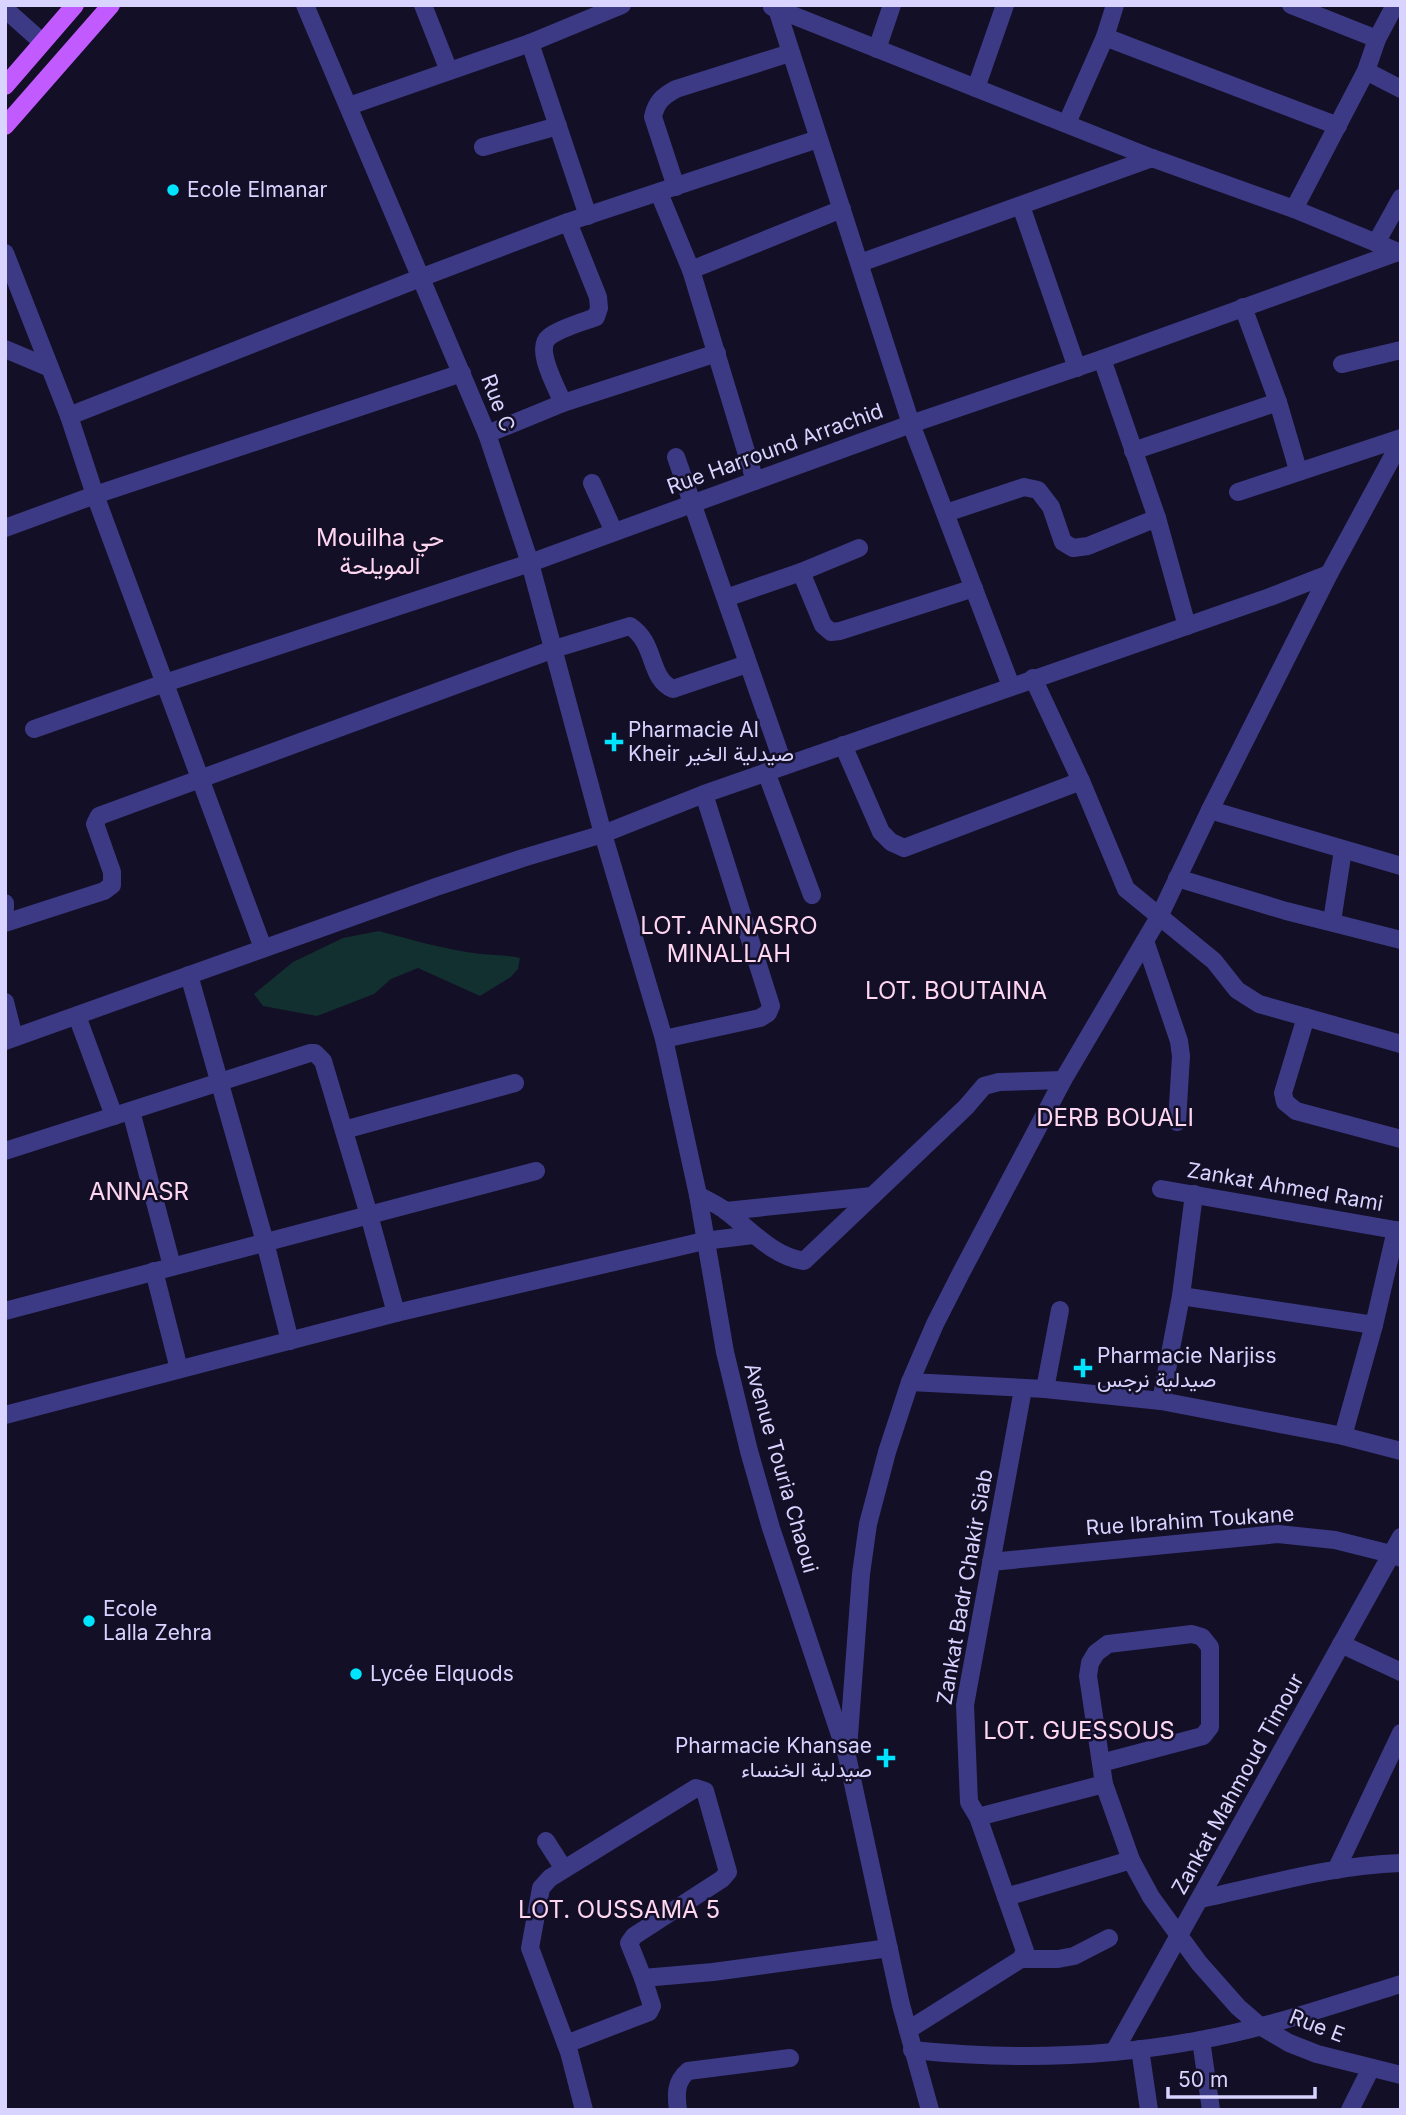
<svg xmlns="http://www.w3.org/2000/svg" width="1406" height="2115" font-family="Inter,Vazirmatn,sans-serif">
  <style>
    .green { fill: #12302f }
    .lines { fill: none; stroke-linecap: round; stroke-linejoin: round }
    .minor { stroke: #3d3a85; stroke-width: 18 }
    .major { stroke: #c25bff; stroke-width: 18 }
    .poi-dot { fill: #00e5ff; stroke: #130f26; stroke-width: 2.5 }
    .labels { text-anchor: middle; stroke-width: 5; stroke-linejoin: round; paint-order: stroke }
    .poi-label { font-size: 21px; fill: #d9d4ff; stroke: #130f26; text-anchor: start }
    .street-label { font-size: 21px; fill: #d9d4ff; stroke: #130f26 }
    .quarter-label { font-size: 24px; fill: #ffd6f0; stroke: #130f26 }
  </style>
  <rect width="100%" height="100%" fill="#130f26"/>
  <path class="green" d="M379,931C412,940 447,950 481,954C494,955 507,955 520,958L518,969L511,977L480,996L418,968L391,979L374,994L317,1016L263,1006L254,994L293,962L343,938Z"/>
  <g class="lines">
    <g class="minor">
      <polyline points="305,5 487,434 530,563 603,834 664,1039 698,1195 725,1352 749,1451 771,1528 847,1756 901,2005 930,2110"/>
      <polyline points="423,5 449,71"/>
      <polyline points="1291,5 1377,39"/>
      <polyline points="772,7 1152,158 1294,209 1401,253"/>
      <polyline points="5,9 42,42"/>
      <polyline points="777,9 911,424 1011,686"/>
      <polyline points="1105,37 1338,126"/>
      <polyline points="530,43 588,216"/>
      <polyline points="877,49 892,5"/>
      <polyline points="1366,71 1401,89"/>
      <polyline points="976,88 1005,5"/>
      <polyline points="349,106 530,43 622,5"/>
      <polyline points="1067,123 1105,37 1115,5"/>
      <polyline points="483,147 558,126"/>
      <path d="M676,187L653,117C656,102 663,96 676,89L790,53"/>
      <polyline points="659,193 691,270 755,481"/>
      <polyline points="1021,206 1077,368"/>
      <polyline points="1294,209 1366,71 1377,39 1395,5"/>
      <polyline points="1376,243 1401,198"/>
      <polyline points="5,253 69,416 95,495 263,948"/>
      <polyline points="860,263 1152,158"/>
      <polyline points="691,270 842,209"/>
      <polyline points="1243,307 1278,402 1298,470"/>
      <polyline points="5,349 50,368"/>
      <polyline points="1102,359 1157,518 1187,626"/>
      <polyline points="1342,364 1401,350"/>
      <path d="M563,403C557,388 534,349 549,337C560,328 583,322 596,317L599,308L598,297L568,222"/>
      <polyline points="69,416 420,278 568,222 818,139"/>
      <polyline points="487,434 563,403 717,353"/>
      <polyline points="1133,451 1278,402"/>
      <polyline points="676,457 784,766"/>
      <polyline points="592,483 614,532"/>
      <polyline points="1238,492 1401,438"/>
      <polyline points="946,513 1024,487 1038,490 1051,507 1063,542 1073,548 1088,546 1157,518"/>
      <polyline points="5,528 95,495 462,373"/>
      <polyline points="801,572 823,625 831,632 840,631 974,588"/>
      <polyline points="726,598 801,572 859,548"/>
      <polyline points="1033,678 1081,781 1126,889 1214,961 1237,990 1259,1004 1401,1044"/>
      <polyline points="34,729 165,683 530,563 911,424 1102,359 1398,252"/>
      <polyline points="843,745 881,832 891,842 904,848 1081,781"/>
      <polyline points="766,772 812,895"/>
      <polyline points="1210,810 1401,866"/>
      <polyline points="1177,878 1286,911 1401,940"/>
      <polyline points="5,903 5,909"/>
      <polyline points="1332,921 1343,850"/>
      <path d="M5,923L104,891L112,885V872L95,824L99,816L554,649L630,626C657,644 648,678 673,689L747,664"/>
      <polyline points="1145,941 1179,1041 1181,1056 1177,1122"/>
      <polyline points="189,975 265,1242 290,1341"/>
      <polyline points="5,1002 14,1037"/>
      <polyline points="77,1016 114,1116"/>
      <polyline points="1306,1017 1283,1093 1285,1102 1296,1111 1401,1139"/>
      <polyline points="664,1039 760,1018 768,1013 771,1006 704,794"/>
      <polyline points="5,1041 436,887 523,858 603,834 704,794 1270,597 1329,574"/>
      <polyline points="131,1111 172,1266"/>
      <polyline points="344,1130 515,1083"/>
      <polyline points="5,1151 310,1053 315,1053 323,1061 369,1215 396,1313"/>
      <polyline points="1161,1189 1401,1231"/>
      <path d="M698,1195C707,1200 718,1205 726,1211C751,1230 772,1256 804,1261L966,1107L984,1086L999,1082L1063,1080"/>
      <polyline points="726,1211 872,1196"/>
      <polyline points="154,1271 179,1369"/>
      <polyline points="1181,1296 1374,1325"/>
      <polyline points="5,1311 536,1171"/>
      <polyline points="910,1382 1045,1389 1161,1401 1343,1436 1401,1451"/>
      <polyline points="1045,1389 1060,1310"/>
      <polyline points="1161,1401 1181,1296 1194,1194"/>
      <polyline points="5,1415 396,1313 704,1241 753,1235"/>
      <polyline points="1343,1436 1374,1325 1396,1230"/>
      <polyline points="991,1562 1278,1534 1335,1540 1391,1554 1401,1558"/>
      <polyline points="1341,1644 1401,1672"/>
      <polyline points="848,1749 861,1574 868,1524 887,1452 910,1382 935,1324 962,1271 1063,1080 1159,917 1210,810 1329,574 1401,441"/>
      <polyline points="1101,1763 1203,1736 1210,1727 1210,1647 1202,1637 1192,1634 1108,1644 1096,1653 1090,1663 1088,1676 1104,1784 1131,1860 1151,1897 1199,1963 1238,2007 1260,2026 1289,2043 1317,2054 1401,2075"/>
      <polyline points="978,1817 1104,1784"/>
      <polyline points="546,1841 564,1869"/>
      <polyline points="1336,1870 1401,1733"/>
      <polyline points="1006,1897 1131,1860"/>
      <path d="M1201,1899C1266,1885 1333,1865 1401,1863"/>
      <polyline points="1021,1959 1058,1959 1074,1956 1109,1938"/>
      <polyline points="908,2030 1021,1959 1025,1951 978,1817 969,1802 965,1705 1023,1389"/>
      <polyline points="1201,2040 1211,2110"/>
      <polyline points="566,2044 649,2012 652,2006 643,1978"/>
      <polyline points="1140,2049 1149,2110"/>
      <path d="M912,2050C1008,2060 1105,2058 1200,2040C1268,2028 1335,2004 1401,1984"/>
      <polyline points="1114,2052 1401,1537"/>
      <polyline points="584,2110 569,2052 530,1948 541,1888 550,1878 696,1788 705,1791 728,1872 722,1879 634,1936 629,1943 643,1978 713,1972 889,1948"/>
      <path d="M678,2110C676,2095 675,2082 688,2071L790,2058"/>
      <polyline points="1350,2110 1371,2068"/>
    </g>
    <g class="major">
      <polyline points="5,86 75,5"/>
      <polyline points="5,126 111,5"/>
    </g>
  </g>
  <g class="poi-dot">
    <circle cx="173" cy="190" r="7"/>
    <path d="M610.5 731.5h7v7h7v7h-7v7h-7v-7h-7v-7h7z"/>
    <path d="M1079.5 1357.5h7v7h7v7h-7v7h-7v-7h-7v-7h7z"/>
    <circle cx="89" cy="1621" r="7"/>
    <circle cx="356" cy="1674" r="7"/>
    <path d="M882.5 1747.5h7v7h7v7h-7v7h-7v-7h-7v-7h7z"/>
  </g>
  <g class="labels">
    <g class="poi-label">
      <text x="187" y="197">Ecole Elmanar</text>
      <text x="628" y="737">Pharmacie Al<tspan x="628" dy="24">Kheir صيدلية الخير</tspan></text>
      <text x="1097" y="1363">Pharmacie Narjiss<tspan x="1097" dy="24">صيدلية نرجس</tspan></text>
      <text x="103" y="1616">Ecole<tspan x="103" dy="24">Lalla Zehra</tspan></text>
      <text x="370" y="1681">Lycée Elquods</text>
      <text x="872" y="1753" text-anchor="end">Pharmacie Khansae<tspan x="872" dy="24">صيدلية الخنساء</tspan></text>
    </g>
    <g class="street-label">
      <text transform="translate(498 403) rotate(69)" y="7">Rue C</text>
      <text transform="translate(775 449) rotate(-20)" y="7">Rue Harround Arrachid</text>
      <text transform="translate(1285 1187) rotate(10)" y="7">Zankat Ahmed Rami</text>
      <text transform="translate(781 1468) rotate(74)" y="7">Avenue Touria Chaoui</text>
      <text transform="translate(1190 1521) rotate(-4)" y="7">Rue Ibrahim Toukane</text>
      <text transform="translate(965 1587) rotate(-80)" y="7">Zankat Badr Chakir Siab</text>
      <text transform="translate(1238 1784) rotate(-61)" y="7">Zankat Mahmoud Timour</text>
      <text transform="translate(1317 2026) rotate(21)" y="7">Rue E</text>
    </g>
    <g class="quarter-label">
      <text x="380" y="546">Mouilha حي<tspan x="380" dy="28">المويلحة</tspan></text>
      <text x="729" y="934">LOT. ANNASRO<tspan x="729" dy="28">MINALLAH</tspan></text>
      <text x="956" y="999">LOT. BOUTAINA</text>
      <text x="1115" y="1126">DERB BOUALI</text>
      <text x="139" y="1200">ANNASR</text>
      <text x="1079" y="1739">LOT. GUESSOUS</text>
      <text x="619" y="1918">LOT. OUSSAMA 5</text>
    </g>
  </g>
  <rect width="1406" height="2115" fill="none" stroke="#d9d4ff" stroke-width="14"/>
  <path d="M1168 2087v10h147v-10" fill="none" stroke="#d9d4ff" stroke-width="3.5"/>
  <text x="1178" y="2087" font-size="21" fill="#d9d4ff" stroke="#130f26" stroke-width="5" paint-order="stroke">50 m</text>
</svg>
